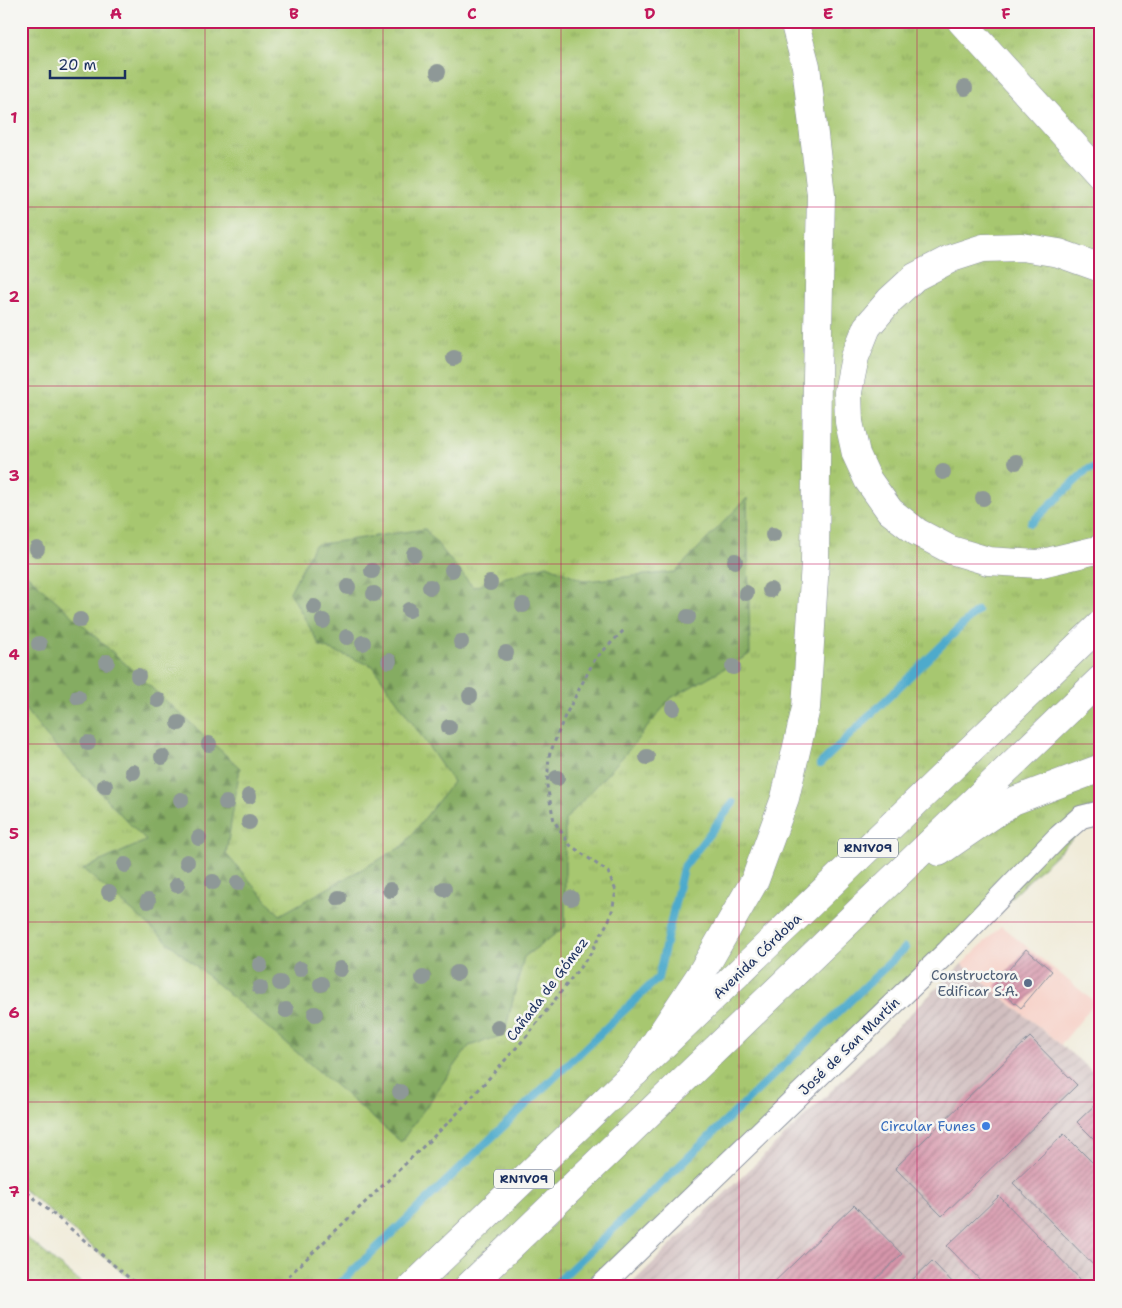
<svg xmlns="http://www.w3.org/2000/svg" width="1122" height="1308" font-family="'Shantell Sans',sans-serif">
  <style>
    .built { fill: #f7d1c8 }
    .industrial { fill: url(#industrial-furrows) }
    .grass { fill: url(#grass-tufts); stroke: #617b67 }
    .forest { fill: url(#forest-firs); stroke: #506e60 }
    .park { fill: url(#park-dots); stroke: #617b67 }
    .lines { fill: none; stroke-linecap: round; stroke-linejoin: round }
    .stream { stroke: #4eaacc; stroke-width: 8 }
    .building { fill: url(#building-hatch) }
    .street-casing { stroke: #868d9b; stroke-width: 24 }
    .secondary-casing { stroke: #868d9b; stroke-width: 29 }
    .primary-casing { stroke: #868d9b; stroke-width: 29 }
    .path { stroke: #868d9b; stroke-width: 3; stroke-dasharray: 4 4; stroke-linecap: butt }
    .street { stroke: #fff; stroke-width: 22 }
    .secondary { stroke: #fff; stroke-width: 28 }
    .primary { stroke: #fff; stroke-width: 28 }
    .tree { fill: #8e9897 }
    .grid { fill: none; stroke: #c2185b; stroke-width: 1; stroke-opacity: 0.55 }
    .service-dot { fill: #5c6f8a; stroke: #f6f6f2; stroke-width: 2 }
    .shop-dot { fill: #3f7fe0; stroke: #f6f6f2; stroke-width: 2 }
    .labels { text-anchor: middle; stroke-width: 5; stroke-linejoin: round; paint-order: stroke }
    .shield { fill: #f6f6f2; stroke: #5d6b8a; stroke-width: 1 }
    .shield-label { font-size: 12px; font-weight: bold; fill: #1b2f5e }
    .street-label { font-size: 14px; fill: #1b2f5e; stroke: #f6f6f2 }
    .service-label { font-size: 14px; fill: #4e5e75; stroke: #f6f6f2; text-anchor: end }
    .shop-label { font-size: 14px; fill: #366cbe; stroke: #f6f6f2; text-anchor: end }
    .neatline { fill: none; stroke: #c2185b; stroke-width: 2 }
    .grid-label { font-size: 16px; text-anchor: middle; font-weight: bold; fill: #c2185b }
  </style>
  <defs>
    <pattern id="industrial-furrows" width="10" height="10" patternUnits="userSpaceOnUse" patternTransform="scale(1.25)"><rect width="10" height="10" fill="#d2bfc0"/><path d="M-1 1l2-2M0 10L10 0M9 11l2-2" fill="none" stroke="#b4a4a7"/></pattern>
    <pattern id="grass-tufts" width="24" height="20" patternUnits="userSpaceOnUse" patternTransform="scale(1.25)"><rect width="24" height="20" fill="#a7c770"/><path d="M3 7l-1-3M5 7V3M7 7l1-3M15 17l-1-3M17 17v-4M19 17l1-3" fill="none" stroke="#8fab63"/></pattern>
    <pattern id="forest-firs" width="22" height="20" patternUnits="userSpaceOnUse" patternTransform="scale(1.25)"><rect width="22" height="20" fill="#85ac62"/><path d="M5 1l3.5 6h-7zM16 11l3.5 6h-7z" fill="#6c8c54"/></pattern>
    <pattern id="park-dots" width="8" height="8" patternUnits="userSpaceOnUse" patternTransform="scale(1.25)"><rect width="8" height="8" fill="#a7c770"/><path d="M2 2h.1M6 6h.1" fill="none" stroke="#8fab63" stroke-width="1.8" stroke-linecap="round"/></pattern>
    <pattern id="building-hatch" width="6" height="6" patternUnits="userSpaceOnUse" patternTransform="scale(1.25)"><rect width="6" height="6" fill="#d796ab"/><path d="M-1 1l2-2M0 6l6-6M5 7l2-2" fill="none" stroke="#ae7b8e"/></pattern>
  </defs>
  <rect width="100%" height="100%" fill="#f6f6f2"/>
  <filter id="ink" filterUnits="userSpaceOnUse"><feTurbulence type="fractalNoise" baseFrequency=".02" numOctaves="2"/><feDisplacementMap in="SourceGraphic" scale="10" xChannelSelector="R" yChannelSelector="G"/><feConvolveMatrix kernelMatrix="1 2 1 2 8 2 1 2 1" color-interpolation-filters="sRGB"/></filter>
  <filter id="wash" filterUnits="userSpaceOnUse"><feTurbulence type="fractalNoise" baseFrequency=".0096" numOctaves="4" result="noise"/><feDisplacementMap in="SourceGraphic" scale="20" xChannelSelector="R" yChannelSelector="G"/><feGaussianBlur stdDeviation="1.12" result="paint"/><feColorMatrix in="noise" values="0 0 0 0 0 0 0 0 0 0 0 0 0 0 0 0 0 1.4 0 .05"/><feComposite in="paint" operator="in"/></filter>
  <g filter="url(#wash)">
    <rect width="100%" height="100%" fill="#f0ebd8"/>
    <polygon class="built" points="1001,926 1095,1002 1061,1045 962,964"/>
    <polygon class="industrial" points="962,964 1101,1078 1101,1287 628,1287"/>
    <polygon class="grass" points="21,21 1101,21 1101,812 600,1287 140,1287 21,1187"/>
    <polygon class="forest" points="747,498 750,654 671,698 628,751 565,820 565,927 524,957 504,1035 469,1046 401,1142 83,869 146,841 46,736 21,704 21,569 240,768 226,854 280,915 403,846 453,782 373,666 320,646 290,592 314,545 425,529 473,587 547,565 585,581 675,572"/>
    <polygon class="park" points="21,1233 86,1287 21,1287"/>
    <g class="lines">
      <g class="stream">
        <polyline points="1031,523 1088,469 1101,467"/>
        <polyline points="820,764 977,611"/>
        <polyline points="336,1287 658,978 683,868 733,803"/>
        <polyline points="552,1287 645,1199 905,948"/>
      </g>
    </g>
    <g id="blocks">
      <g class="building">
        <polygon points="1026,949 1052,971 1021,1008 995,986"/>
        <polygon points="1030,1037 1077,1085 942,1216 895,1168"/>
        <polygon points="1101,1099 1101,1146 1077,1122"/>
        <polygon points="1064,1134 1101,1171 1101,1273 1013,1183"/>
        <polygon points="999,1196 1088,1287 987,1287 947,1246"/>
        <polygon points="854,1205 902,1254 868,1287 769,1287"/>
        <polygon points="932,1261 957,1287 905,1287"/>
      </g>
    </g>
  </g>
  <g filter="url(#ink)">
    <use href="#blocks" fill-opacity="0" stroke="#868d9b" stroke-width="1"/>
    <g class="lines">
      <defs>
        <polyline id="street" points="600,1287 947,952 1057,838 1081,817 1101,812"/>
        <polyline id="secondary" points="961,21 1101,175"/>
        <g id="primary">
          <polyline points="1101,268 1059,253 1022,247 983,248 952,258 915,277 890,300 867,327 855,357 848,392 849,422 856,454 868,480 890,511 917,532 951,550 988,561 1038,564 1101,549"/>
          <polyline points="939,852 1013,801 1101,768"/>
          <polyline points="636,1072 701,974 755,880 785,798 806,708 815,562 817,378 821,195 806,66 794,21"/>
          <polyline points="412,1287 1101,624"/>
          <polyline points="468,1287 1101,679"/>
        </g>
      </defs>
      <use href="#street" class="street-casing"/>
      <use href="#secondary" class="secondary-casing"/>
      <use href="#primary" class="primary-casing"/>
      <g class="path">
        <polyline points="21,1187 140,1287"/>
        <polyline points="277,1287 454,1117 526,1037 591,953 611,916 616,891 608,872 570,845 554,821 547,786 549,756 564,718 595,659 624,630"/>
      </g>
      <use href="#street" class="street"/>
      <use href="#secondary" class="secondary"/>
      <use href="#primary" class="primary"/>
    </g>
    <g class="tree">
      <circle cx="438" cy="72" r="8"/>
      <circle cx="965" cy="88" r="8"/>
      <circle cx="454" cy="358" r="8"/>
      <circle cx="1016" cy="462" r="8"/>
      <circle cx="943" cy="472" r="8"/>
      <circle cx="983" cy="498" r="8"/>
      <circle cx="773" cy="535" r="8"/>
      <circle cx="37" cy="549" r="8"/>
      <circle cx="414" cy="554" r="8"/>
      <circle cx="735" cy="561" r="8"/>
      <circle cx="452" cy="570" r="8"/>
      <circle cx="372" cy="571" r="8"/>
      <circle cx="490" cy="583" r="8"/>
      <circle cx="348" cy="587" r="8"/>
      <circle cx="430" cy="587" r="8"/>
      <circle cx="770" cy="590" r="8"/>
      <circle cx="746" cy="593" r="8"/>
      <circle cx="374" cy="594" r="8"/>
      <circle cx="523" cy="605" r="8"/>
      <circle cx="314" cy="607" r="8"/>
      <circle cx="409" cy="610" r="8"/>
      <circle cx="688" cy="617" r="8"/>
      <circle cx="80" cy="620" r="8"/>
      <circle cx="323" cy="621" r="8"/>
      <circle cx="347" cy="637" r="8"/>
      <circle cx="461" cy="642" r="8"/>
      <circle cx="363" cy="643" r="8"/>
      <circle cx="39" cy="644" r="8"/>
      <circle cx="506" cy="653" r="8"/>
      <circle cx="389" cy="661" r="8"/>
      <circle cx="107" cy="662" r="8"/>
      <circle cx="733" cy="667" r="8"/>
      <circle cx="138" cy="676" r="8"/>
      <circle cx="470" cy="696" r="8"/>
      <circle cx="78" cy="697" r="8"/>
      <circle cx="158" cy="700" r="8"/>
      <circle cx="673" cy="708" r="8"/>
      <circle cx="179" cy="723" r="8"/>
      <circle cx="449" cy="727" r="8"/>
      <circle cx="88" cy="743" r="8"/>
      <circle cx="209" cy="744" r="8"/>
      <circle cx="162" cy="757" r="8"/>
      <circle cx="647" cy="757" r="8"/>
      <circle cx="133" cy="772" r="8"/>
      <circle cx="557" cy="778" r="8"/>
      <circle cx="105" cy="786" r="8"/>
      <circle cx="249" cy="796" r="8"/>
      <circle cx="181" cy="800" r="8"/>
      <circle cx="226" cy="803" r="8"/>
      <circle cx="249" cy="822" r="8"/>
      <circle cx="199" cy="838" r="8"/>
      <circle cx="187" cy="862" r="8"/>
      <circle cx="125" cy="865" r="8"/>
      <circle cx="213" cy="882" r="8"/>
      <circle cx="238" cy="883" r="8"/>
      <circle cx="177" cy="885" r="8"/>
      <circle cx="444" cy="889" r="8"/>
      <circle cx="390" cy="890" r="8"/>
      <circle cx="109" cy="892" r="8"/>
      <circle cx="339" cy="898" r="8"/>
      <circle cx="571" cy="898" r="8"/>
      <circle cx="148" cy="901" r="8"/>
      <circle cx="260" cy="965" r="8"/>
      <circle cx="300" cy="969" r="8"/>
      <circle cx="340" cy="969" r="8"/>
      <circle cx="457" cy="973" r="8"/>
      <circle cx="423" cy="978" r="8"/>
      <circle cx="280" cy="983" r="8"/>
      <circle cx="321" cy="984" r="8"/>
      <circle cx="260" cy="988" r="8"/>
      <circle cx="286" cy="1010" r="8"/>
      <circle cx="315" cy="1014" r="8"/>
      <circle cx="498" cy="1027" r="8"/>
      <circle cx="400" cy="1092" r="8"/>
    </g>
  </g>
  <path class="grid" d="M205,21V1287M383,21V1287M561,21V1287M739,21V1287M917,21V1287M21,207H1101M21,386H1101M21,564H1101M21,744H1101M21,922H1101M21,1102H1101"/>
  <circle class="service-dot" cx="1028" cy="983" r="5"/>
  <circle class="shop-dot" cx="986" cy="1126" r="5"/>
  <g class="labels">
    <g class="shield">
      <rect x="838" y="838.5" width="60" height="19" rx="4"/>
      <rect x="494" y="1169.5" width="60" height="19" rx="4"/>
    </g>
    <g class="shield-label">
      <text x="868" y="852">RN1V09</text>
      <text x="524" y="1183">RN1V09</text>
    </g>
    <g class="street-label">
      <text transform="translate(757 956) rotate(-44)" y="5">Avenida Córdoba</text>
      <text transform="translate(547 989) rotate(-53)" y="5">Cañada de Gómez</text>
      <text transform="translate(849 1046) rotate(-44)" y="5">José de San Martín</text>
    </g>
    <g class="service-label">
      <text x="1018" y="980">Constructora<tspan x="1018" dy="16">Edificar S.A.</tspan></text>
    </g>
    <g class="shop-label">
      <text x="976" y="1131">Circular Funes</text>
    </g>
  </g>
  <rect width="1122" height="1308" fill="none" stroke="#f6f6f2" stroke-width="55"/>
  <path d="M50 70v8h75v-8" fill="none" stroke="#1b2f5e" stroke-width="2.5"/>
  <text x="58" y="70" font-size="15" fill="#1b2f5e" stroke="#f6f6f2" stroke-width="4" paint-order="stroke">20 m</text>
  <rect x="28" y="28" width="1066" height="1252" class="neatline"/>
  <g class="grid-label">
    <text x="116" y="19">A</text>
    <text x="294" y="19">B</text>
    <text x="472" y="19">C</text>
    <text x="650" y="19">D</text>
    <text x="828" y="19">E</text>
    <text x="1006" y="19">F</text>
    <text x="14" y="123">1</text>
    <text x="14" y="302">2</text>
    <text x="14" y="481">3</text>
    <text x="14" y="660">4</text>
    <text x="14" y="839">5</text>
    <text x="14" y="1018">6</text>
    <text x="14" y="1197">7</text>
  </g>
</svg>
